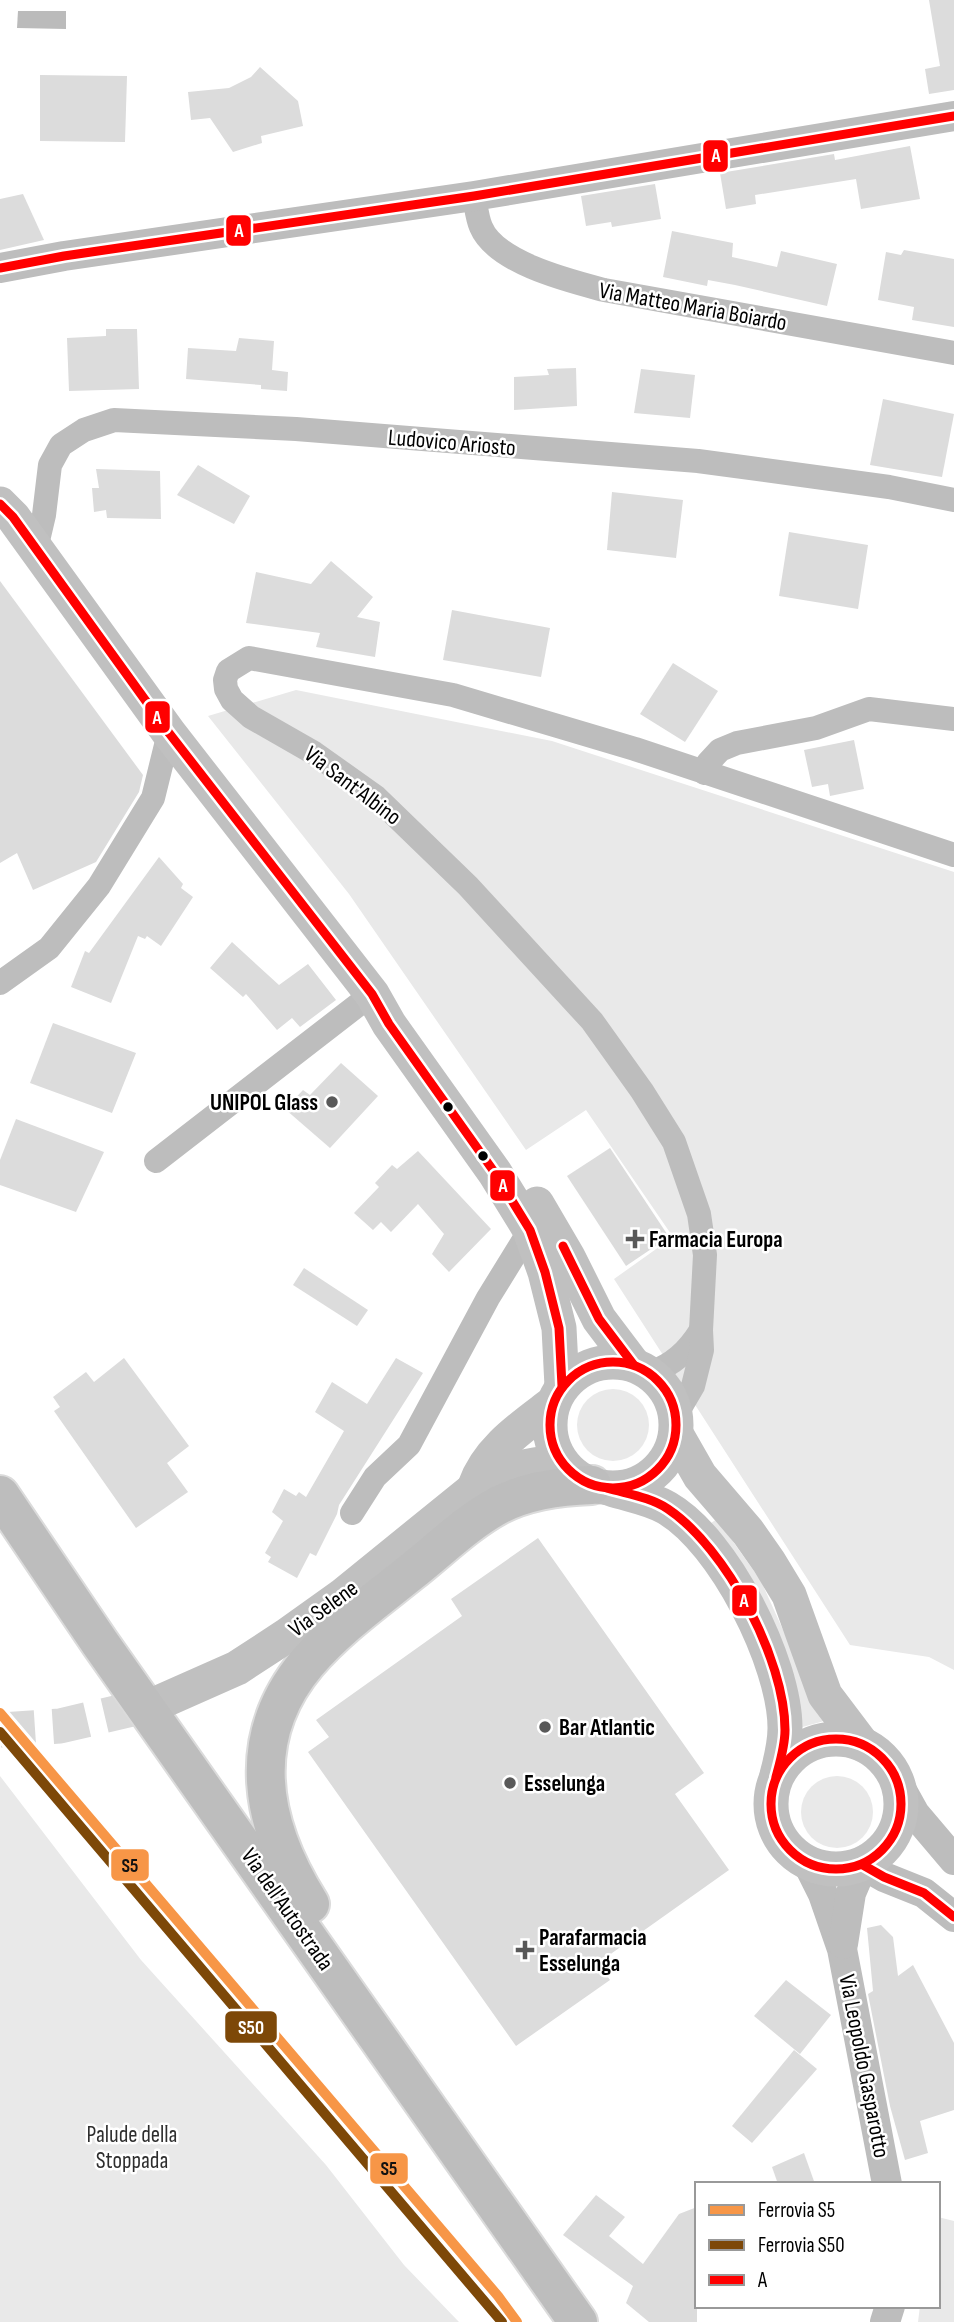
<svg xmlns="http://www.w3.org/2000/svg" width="954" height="2322" font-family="'Sofia Sans Condensed',sans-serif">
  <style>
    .green { fill: #e9e9e9 }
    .water { fill: #bbb }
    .building { fill: #dcdcdc }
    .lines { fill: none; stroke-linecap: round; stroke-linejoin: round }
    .secondary-tunnel { stroke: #d9d9d9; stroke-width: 35; stroke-dasharray: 35 18; stroke-linecap: butt }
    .trunk-casing { stroke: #dbdbdb; stroke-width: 42 }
    .minor { stroke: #bdbdbd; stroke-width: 24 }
    .tertiary { stroke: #bdbdbd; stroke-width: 30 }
    .secondary { stroke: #c0c0c0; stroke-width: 35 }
    .trunk { stroke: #bdbdbd; stroke-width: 38 }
    .bus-1-casing { stroke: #fff; stroke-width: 14 }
    .bus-1 { stroke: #f00; stroke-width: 9 }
    .rail-1-casing { stroke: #fff; stroke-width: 16 }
    .rail-2-casing { stroke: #fff; stroke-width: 16 }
    .rail-1 { stroke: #f79647; stroke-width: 10 }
    .rail-2 { stroke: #7d4808; stroke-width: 10 }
    .poi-dot { fill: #595959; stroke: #fff; stroke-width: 2.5 }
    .bus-dot { fill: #000; stroke: #fff; stroke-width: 2.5 }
    .labels { text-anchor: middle; stroke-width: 5; stroke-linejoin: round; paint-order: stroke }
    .street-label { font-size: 23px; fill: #000; stroke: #fff }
    .poi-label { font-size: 23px; font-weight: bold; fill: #000; stroke: #fff; text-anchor: start }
    .park-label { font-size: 23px; fill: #2e2e2e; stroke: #fff }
    .line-badge { stroke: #fff; stroke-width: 2.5 }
    .badge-label { font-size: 19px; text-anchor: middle; font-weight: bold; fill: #fff }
    .pale-badge-label { font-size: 19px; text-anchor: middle; font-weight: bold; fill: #111 }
  </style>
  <rect width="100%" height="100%" fill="#fff"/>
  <g class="green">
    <polygon points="296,690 552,741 954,872 954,1670 929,1657 850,1645 614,1279 673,1237 586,1110 526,1150 349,894 208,716"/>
    <circle cx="613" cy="1425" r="36"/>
    <polygon points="717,1519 761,1581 824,1721 799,1728 708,1525"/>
    <polygon points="0,1776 141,1960 326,2165 404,2265 459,2322 0,2322"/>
    <circle cx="837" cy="1812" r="36"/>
    <polygon points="938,2217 954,2221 954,2322 918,2322 920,2306 938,2306"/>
  </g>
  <polygon class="water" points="18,11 66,11 66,29 17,28"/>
  <g class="building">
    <polygon points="929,0 954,0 954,90 929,94 925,69 940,66"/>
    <polygon points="260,67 298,101 303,126 261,136 262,143 233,152 210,118 191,120 188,92 229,88 251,77"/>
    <polygon points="40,75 127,76 125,142 40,141"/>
    <polygon points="910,146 920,199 861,209 856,179 755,195 756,204 726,209 720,173 834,154 835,160"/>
    <polygon points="655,184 661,219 612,227 611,222 586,226 581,196"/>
    <polygon points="23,194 44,240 0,250 0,199"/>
    <polygon points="672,231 733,243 732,257 777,267 781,251 837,264 827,306 735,285 708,280 707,286 663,277"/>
    <polygon points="904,250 954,259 954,327 912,320 914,307 878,300 886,252 901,255"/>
    <polygon points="106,329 137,329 139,389 69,391 67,338 106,336"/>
    <polygon points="239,338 274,341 272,370 288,372 287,391 261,389 261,385 186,379 188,348 236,351"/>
    <polygon points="576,368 577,406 514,410 514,377 549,375 547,369"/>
    <polygon points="641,369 695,375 690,418 634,413"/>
    <polygon points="883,399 954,414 942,477 870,465"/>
    <polygon points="198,465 250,496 234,524 177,495"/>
    <polygon points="96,469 160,471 161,519 107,518 106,510 94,512 92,488 99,488"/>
    <polygon points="612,492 683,500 676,558 607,550"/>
    <polygon points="789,532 868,545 858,609 779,596"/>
    <polygon points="331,561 373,597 357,617 380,622 375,657 316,647 320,633 246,623 256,572 311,584"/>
    <polygon points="0,581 143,775 139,792 96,862 33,890 17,853 0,863"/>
    <polygon points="452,610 550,628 541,677 443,660"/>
    <polygon points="673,663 718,691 685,742 640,714"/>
    <polygon points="854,740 864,789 830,796 828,784 812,787 804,750"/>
    <polygon points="159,857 183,884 181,888 193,897 161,946 147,936 145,939 138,936 111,1003 71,987 85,951 89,953"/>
    <polygon points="232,942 279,985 308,964 336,1000 300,1027 292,1018 277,1030 246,994 243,997 210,968"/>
    <polygon points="53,1023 136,1053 112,1113 30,1083"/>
    <polygon points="341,1063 378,1096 330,1148 285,1109 303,1090 310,1095"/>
    <polygon points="16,1119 104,1152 76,1212 0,1185 0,1160"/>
    <polygon points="610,1148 669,1237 626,1266 567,1176"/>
    <polygon points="418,1151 491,1229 449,1272 432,1254 444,1234 418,1204 391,1232 381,1222 373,1230 354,1213 379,1187 375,1183 392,1165 397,1169"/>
    <polygon points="304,1268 368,1310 357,1326 293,1285"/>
    <polygon points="124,1358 189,1446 167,1463 188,1492 136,1528 54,1411 60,1407 53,1397 86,1372 94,1382"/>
    <polygon points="396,1358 423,1373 339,1505 337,1514 316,1556 310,1553 297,1578 268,1562 271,1557 265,1553 283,1521 272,1512 284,1489 296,1496 299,1492 306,1497 344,1431 315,1412 332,1382 367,1404"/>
    <polygon points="538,1538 704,1773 675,1794 729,1870 598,1963 610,1980 516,2046 308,1752 329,1737 316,1720 462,1616 451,1599"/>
    <polygon points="881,1925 893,1937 898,1976 913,1965 954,2043 954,2110 920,2121 928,2153 905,2160 890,2106 868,1994 873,1991 867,1928"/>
    <polygon points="786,1980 831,2015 800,2054 754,2016"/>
    <polygon points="794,2050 817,2069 752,2143 732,2126"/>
    <polygon points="804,2153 815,2184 778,2184 772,2167"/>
    <polygon points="596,2195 625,2217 609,2236 643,2264 679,2214 697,2207 697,2322 649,2322 626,2303 633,2286 563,2235"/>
  </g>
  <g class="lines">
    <polyline class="secondary-tunnel" points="0,1730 60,1726 158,1703"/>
    <defs>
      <g id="trunk">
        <polyline points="0,1495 100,1643 578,2322"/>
        <path d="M310,1904C261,1826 243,1739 307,1663C337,1628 375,1601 411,1572C439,1550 467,1522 499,1505C526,1491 562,1486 592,1485"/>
      </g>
    </defs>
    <use href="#trunk" class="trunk-casing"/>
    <g class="minor">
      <path d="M474,196C476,206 477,218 481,227C496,263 570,281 604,290L954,353"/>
      <polyline points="36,549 44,515 50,465 61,445 84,430 114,420 296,429 698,461 889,487 954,500"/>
      <polyline points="705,773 708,763 720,750 737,743 816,728 869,709 954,719"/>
      <polyline points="0,983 49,948 99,886 153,798 169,733"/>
      <polyline points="156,1161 372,994"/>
      <path d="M650,1373C673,1365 688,1351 701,1330"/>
      <polyline points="676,1415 693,1386 702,1350 701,1330 705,1255 699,1214 674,1142 642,1091 592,1021 468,886 376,797 314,753 251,717 232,700 226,689 225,680 228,671 249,658 453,695 635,749 954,855"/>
      <polyline points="352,1513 375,1477 409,1445 488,1298 530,1230"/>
    </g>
    <g class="tertiary">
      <polyline points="0,268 64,256 474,196 954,116"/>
      <polyline points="900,1787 915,1814 954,1860"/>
      <polyline points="808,1864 823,1894 842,1949 887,2184"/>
      <polyline points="843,1944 851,1893 863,1865 884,1877 924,1893 954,1917"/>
      <polyline points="885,2322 890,2306"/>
    </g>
    <g class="secondary">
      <polyline points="0,504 13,517 169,733 372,994 389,1024 495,1173 530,1230 545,1272 559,1328 562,1386"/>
      <polyline points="537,1204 568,1257 599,1319 633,1364"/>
      <circle cx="613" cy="1425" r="63"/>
      <polyline points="676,1434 700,1476 748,1532 769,1562 789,1595 825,1695 862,1744"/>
      <path d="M475,1486C488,1449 522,1427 552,1404"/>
      <path d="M611,1489C629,1495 650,1498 667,1508C724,1541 785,1663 785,1728C785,1744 781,1760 777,1775"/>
      <path d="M158,1703L237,1668L286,1636L342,1596L474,1489C501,1471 527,1464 560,1462"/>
      <circle cx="836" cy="1804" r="65"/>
    </g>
    <use href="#trunk" class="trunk"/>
    <defs>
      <g id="bus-1">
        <polyline points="0,268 64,256 474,196 954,116"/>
        <polyline points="0,504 13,517 169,733 372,994 389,1024 495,1173 530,1230 545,1272 559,1328 562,1386"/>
        <polyline points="563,1246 599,1319 633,1364"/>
        <circle cx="613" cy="1425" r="63"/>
        <path d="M607,1488C627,1494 650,1497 668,1509C726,1548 785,1659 785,1730C785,1746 780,1762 776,1777"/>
        <circle cx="836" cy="1804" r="65"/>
        <polyline points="863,1865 884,1877 924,1893 954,1917"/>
      </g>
    </defs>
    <use href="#bus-1" class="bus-1-casing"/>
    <use href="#bus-1" class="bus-1"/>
    <defs>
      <polyline id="rail-1" points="0,1713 498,2296 517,2322"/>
      <polyline id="rail-2" points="0,1732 502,2322"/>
    </defs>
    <use href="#rail-1" class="rail-1-casing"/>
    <use href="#rail-2" class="rail-2-casing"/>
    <use href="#rail-1" class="rail-1"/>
    <use href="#rail-2" class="rail-2"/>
  </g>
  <g class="poi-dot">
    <circle cx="332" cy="1102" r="7"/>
    <path d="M631.5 1228.5h7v7h7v7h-7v7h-7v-7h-7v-7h7z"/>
    <circle cx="545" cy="1727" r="7"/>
    <circle cx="510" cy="1783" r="7"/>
    <path d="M521.5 1939.5h7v7h7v7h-7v7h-7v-7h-7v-7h7z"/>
  </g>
  <g class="bus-dot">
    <circle cx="448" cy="1107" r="6"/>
    <circle cx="483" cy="1156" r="6"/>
  </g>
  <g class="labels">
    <g class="street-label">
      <text transform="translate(693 306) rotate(10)" y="8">Via Matteo Maria Boiardo</text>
      <text transform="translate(452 442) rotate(5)" y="8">Ludovico Ariosto</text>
      <text transform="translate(353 785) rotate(37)" y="8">Via Sant'Albino</text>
      <text transform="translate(323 1608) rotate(-36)" y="8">Via Selene</text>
      <text transform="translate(288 1909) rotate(55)" y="8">Via dell'Autostrada</text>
      <text transform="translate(865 2066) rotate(79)" y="8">Via Leopoldo Gasparotto</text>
    </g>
    <g class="poi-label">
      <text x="318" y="1110" text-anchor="end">UNIPOL Glass</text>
      <text x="649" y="1247">Farmacia Europa</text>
      <text x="559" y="1735">Bar Atlantic</text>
      <text x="524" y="1791">Esselunga</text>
      <text x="539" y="1945">Parafarmacia<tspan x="539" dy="26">Esselunga</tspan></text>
    </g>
    <g class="park-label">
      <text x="132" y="2142">Palude della<tspan x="132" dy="26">Stoppada</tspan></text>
    </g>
  </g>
  <g class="line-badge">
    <rect x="702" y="139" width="27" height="34" rx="7" fill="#f00"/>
    <rect x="225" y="214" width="27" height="33" rx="7" fill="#f00"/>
    <rect x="144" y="700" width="27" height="34" rx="7" fill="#f00"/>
    <rect x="489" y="1169" width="27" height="33" rx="7" fill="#f00"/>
    <rect x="731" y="1584" width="27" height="33" rx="7" fill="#f00"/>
    <rect x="110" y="1848" width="40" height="34" rx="7" fill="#f79647"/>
    <rect x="224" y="2010" width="54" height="34" rx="7" fill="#7d4808"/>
    <rect x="369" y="2152" width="40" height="33" rx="7" fill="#f79647"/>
  </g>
  <g class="badge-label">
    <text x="716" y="162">A</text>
    <text x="239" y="237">A</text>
    <text x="157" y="724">A</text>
    <text x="503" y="1192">A</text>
    <text x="744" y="1607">A</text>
    <text x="251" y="2034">S50</text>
  </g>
  <g class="pale-badge-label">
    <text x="130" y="1872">S5</text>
    <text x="389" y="2175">S5</text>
  </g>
  <rect x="695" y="2182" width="245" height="126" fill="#ffffff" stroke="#999999" stroke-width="2"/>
  <rect x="709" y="2205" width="35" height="10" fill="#f79647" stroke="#999999" stroke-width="2"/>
  <text x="758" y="2217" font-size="21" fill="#000000">Ferrovia S5</text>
  <rect x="709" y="2240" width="35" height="10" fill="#7d4808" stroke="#999999" stroke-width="2"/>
  <text x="758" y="2252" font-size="21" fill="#000000">Ferrovia S50</text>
  <rect x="709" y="2275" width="35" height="10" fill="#ff0000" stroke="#999999" stroke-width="2"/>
  <text x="758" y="2287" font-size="21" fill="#000000">A</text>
</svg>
